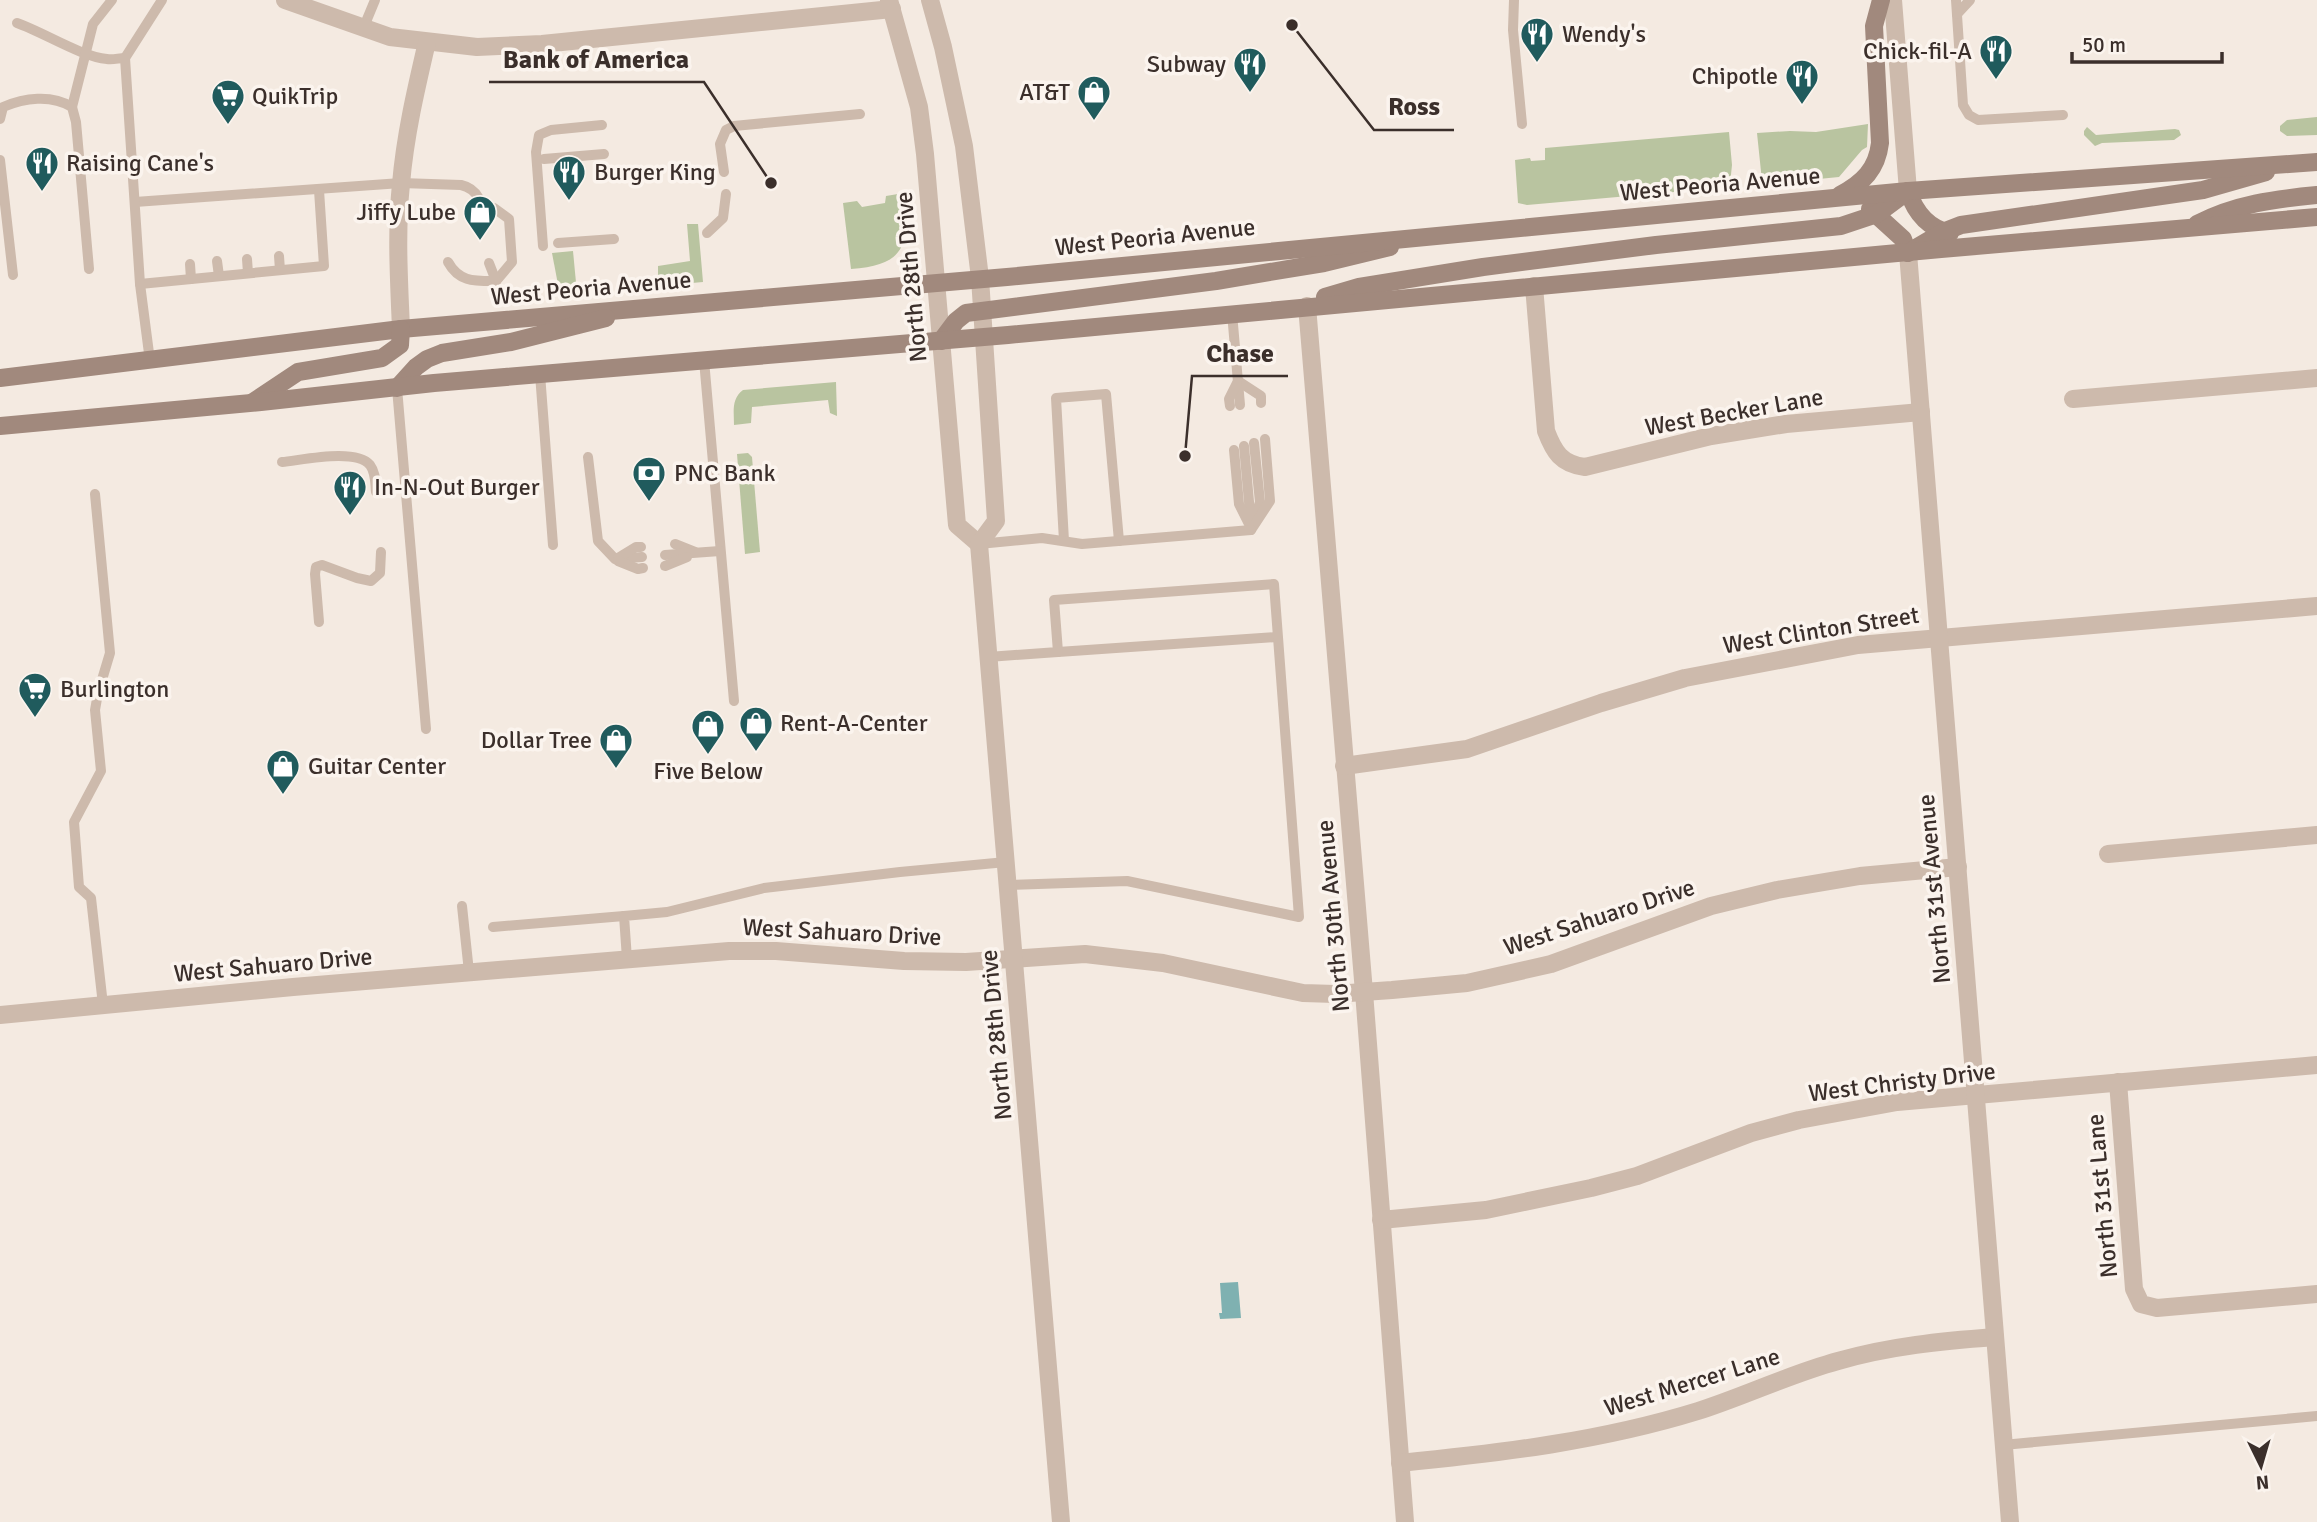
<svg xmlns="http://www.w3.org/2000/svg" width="2317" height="1522" font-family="Signika,sans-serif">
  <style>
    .green { fill: #b9c4a0 }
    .water { fill: #7fb1b1 }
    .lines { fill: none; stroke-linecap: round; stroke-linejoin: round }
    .service { stroke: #cdbaac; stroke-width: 10 }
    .minor { stroke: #cdbaac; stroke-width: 18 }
    .tertiary { stroke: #cdbaac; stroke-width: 18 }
    .secondary { stroke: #a1897d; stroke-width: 18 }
    .labels { text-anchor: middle; stroke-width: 7; stroke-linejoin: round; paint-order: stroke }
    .poi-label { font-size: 24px; fill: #3b2f2b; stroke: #fbf4ee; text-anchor: start }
    .street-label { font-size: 24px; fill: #3b2f2b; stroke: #fbf4ee }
    .leader { fill: none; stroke: #3b2f2b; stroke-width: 2.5 }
    .callout-dot { fill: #3b2f2b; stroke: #fbf4ee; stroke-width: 2.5 }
    .callout-label { font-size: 26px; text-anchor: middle; font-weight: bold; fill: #3b2f2b; stroke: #fbf4ee; stroke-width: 7; stroke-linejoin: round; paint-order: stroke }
  </style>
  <rect width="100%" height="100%" fill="#f4eae1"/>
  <g class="green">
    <polygon points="2317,117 2317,135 2287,136 2280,131 2280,126 2287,120"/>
    <polygon points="1868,124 1867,147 1862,150 1839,177 1767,184 1766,181 1762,181 1757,133 1790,131 1816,132"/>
    <polygon points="2087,127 2096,135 2175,129 2179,130 2181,135 2174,140 2102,143 2095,146 2084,135 2084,131"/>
    <path d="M1729,132L1732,165L1730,184C1722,185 1715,189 1705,189V187L1675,190L1674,192L1527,205L1518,203L1515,160L1530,158L1531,161L1545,160V148Z"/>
    <path d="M904,193C909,243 908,265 851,269L843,203L857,201L862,207L885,203L886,196Z"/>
    <polygon points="687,224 698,224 703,282 658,286 658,266 690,261"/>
    <polygon points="573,251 577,293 560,295 552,253"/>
    <path d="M836,382L837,416L830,413L828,400L752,407L751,423L734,425C734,412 731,399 743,390Z"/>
    <polygon points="748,453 752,457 760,552 745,554 737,454"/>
  </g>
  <polygon class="water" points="1238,1282 1241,1318 1220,1319 1219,1313 1222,1313 1220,1283"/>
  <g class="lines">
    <g class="service">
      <polyline points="1514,0 1513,30 1522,124"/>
      <polyline points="1956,0 1963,105 1969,115 1978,120 2063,115"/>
      <polyline points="1957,14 1970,0"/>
      <path d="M17,23C43,32 82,57 107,59C113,60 119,58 125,58"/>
      <polyline points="363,29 375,0"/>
      <polyline points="72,107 93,24 112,0"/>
      <path d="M0,119L3,107C24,98 51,94 72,107L76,122L89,269"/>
      <polyline points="544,159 604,154"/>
      <polyline points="0,160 13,275"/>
      <polyline points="724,172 720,144 726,130 734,126 860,114"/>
      <path d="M135,202L401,183L461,185C479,189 482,204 485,220"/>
      <polyline points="483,209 494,208 509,219 512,262 496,281"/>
      <polyline points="707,233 723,218 726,194"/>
      <polyline points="558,243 614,239"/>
      <polyline points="543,246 536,152 539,135 551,130 602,125"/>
      <polyline points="279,256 280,270"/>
      <polyline points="247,259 248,273"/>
      <polyline points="217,261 219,276"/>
      <path d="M448,262C459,282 474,281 496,281"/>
      <polyline points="489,263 496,281"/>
      <polyline points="190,264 191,279"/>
      <polyline points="140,284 324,266 319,190"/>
      <polyline points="1232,313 1240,405"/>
      <polyline points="704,360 734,701"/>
      <polyline points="150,361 140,284 125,58 162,0"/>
      <polyline points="540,374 553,545"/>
      <polyline points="1238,381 1261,396 1261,403"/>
      <polyline points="397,388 426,729"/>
      <polyline points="1230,406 1229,399 1237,383"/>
      <polyline points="1254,443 1260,502 1255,517"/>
      <polyline points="1244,446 1251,524"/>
      <polyline points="1234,450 1239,504 1249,524"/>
      <polyline points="588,457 598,541 615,559 642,557"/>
      <path d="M282,462C303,460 356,448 370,465C376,473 375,482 376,492"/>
      <polyline points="95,494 110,653 98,693 95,710 101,771 74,822 79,887 91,898 103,1005"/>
      <polyline points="1251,530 1270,501 1265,439"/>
      <polyline points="1064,541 1056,398 1106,394 1119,541"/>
      <polyline points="675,544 695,552"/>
      <polyline points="979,544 1042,538 1082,544 1251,530"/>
      <polyline points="665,555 720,551"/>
      <polyline points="618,558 636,547 641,547"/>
      <polyline points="618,561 638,569 643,568"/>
      <polyline points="665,566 687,557"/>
      <polyline points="319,622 315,574 316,567 322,565 357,578 371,581 380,573 381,552"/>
      <polyline points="1058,652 1277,637"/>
      <polyline points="988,657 1058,652 1054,600 1274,584 1299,917 1127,881 1008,885"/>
      <polyline points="462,906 469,972"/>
      <polyline points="493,927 624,916"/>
      <polyline points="627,959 624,916 667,912 764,888 900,872 1006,862"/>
      <polyline points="2003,1445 2317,1416"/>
    </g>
    <g class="minor">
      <polyline points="285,0 390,37 477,47 542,44 892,9"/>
      <path d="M1534,286L1546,431C1554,452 1561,464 1585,467L1711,436L1786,424L1921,412"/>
      <polyline points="1307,306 1364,992 1405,1522"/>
      <path d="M401,329C399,281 396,232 401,184C405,136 416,89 427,42"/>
      <polyline points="2073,399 2317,378"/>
      <polyline points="1344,766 1467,749 1601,703 1685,678 1858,645 2317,606"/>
      <polyline points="2108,854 2317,835"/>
      <polyline points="0,1015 293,987 729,951 776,951 904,961 966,962 1085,954 1163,963 1303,993 1335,994 1392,990 1467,983 1551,964 1711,906 1777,890 1860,876 1958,867"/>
      <polyline points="2118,1082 2134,1289 2141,1304 2157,1308 2317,1294"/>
      <polyline points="1381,1220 1486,1210 1591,1188 1637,1176 1751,1133 1799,1120 1897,1102 2317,1065"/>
      <path d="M1400,1463C1501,1453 1601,1441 1698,1411C1745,1396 1790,1374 1838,1361C1890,1346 1942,1341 1995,1337"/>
    </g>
    <g class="tertiary">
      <polyline points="889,0 919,107 925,154 957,525 979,544"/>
      <polyline points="930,0 943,47 964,146 980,278 996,521 979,544 1061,1522"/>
      <polyline points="1893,0 1908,191"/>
      <polyline points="1908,253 2010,1522"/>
    </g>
    <g class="secondary">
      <path d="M1908,191C1915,212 1927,228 1950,233"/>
      <path d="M1840,195C1863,183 1877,169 1880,143L1874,26L1881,0"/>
      <polyline points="1870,209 1903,239 1908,253"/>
      <path d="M2197,224C2235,204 2275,199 2317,195"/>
      <polyline points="1914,249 1943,232 1961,225 2203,190 2266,172"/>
      <polyline points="1325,297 1359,287 1483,267 1656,245 1841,226 1877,214 1908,191"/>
      <polyline points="941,341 956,321 966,313 1216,281 1324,263 1390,247"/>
      <polyline points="0,378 401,329 1007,277 1908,191 2317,162"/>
      <polyline points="397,388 416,367 427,359 442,353 511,342 606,318"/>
      <polyline points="253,402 298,372 382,358 400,345 401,329"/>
      <polyline points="0,426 261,402 434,383 1008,335 1941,249 2317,217"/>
    </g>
  </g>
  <defs>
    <symbol id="restaurant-pin" viewBox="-11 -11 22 30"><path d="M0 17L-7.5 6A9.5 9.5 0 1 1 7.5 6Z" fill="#205b5d" stroke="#fbf4ee"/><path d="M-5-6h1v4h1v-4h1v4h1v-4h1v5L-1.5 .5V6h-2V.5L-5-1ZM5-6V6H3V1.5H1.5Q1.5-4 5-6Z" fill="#fff"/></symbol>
    <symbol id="shop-pin" viewBox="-11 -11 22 30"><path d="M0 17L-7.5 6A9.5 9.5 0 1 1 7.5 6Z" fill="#205b5d" stroke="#fbf4ee"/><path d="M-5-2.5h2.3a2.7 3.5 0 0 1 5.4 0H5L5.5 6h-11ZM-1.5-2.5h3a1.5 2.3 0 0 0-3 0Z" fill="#fff"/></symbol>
    <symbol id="supermarket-pin" viewBox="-11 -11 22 30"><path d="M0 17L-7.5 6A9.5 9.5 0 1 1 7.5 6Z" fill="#205b5d" stroke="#fbf4ee"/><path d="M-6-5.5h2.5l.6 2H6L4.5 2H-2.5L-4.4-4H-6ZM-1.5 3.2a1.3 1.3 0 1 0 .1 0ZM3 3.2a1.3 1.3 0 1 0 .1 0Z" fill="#fff"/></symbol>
    <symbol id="bank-pin" viewBox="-11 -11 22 30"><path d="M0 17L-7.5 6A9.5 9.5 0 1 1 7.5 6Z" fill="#205b5d" stroke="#fbf4ee"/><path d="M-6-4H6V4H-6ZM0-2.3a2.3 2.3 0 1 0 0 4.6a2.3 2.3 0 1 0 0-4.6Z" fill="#fff"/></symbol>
  </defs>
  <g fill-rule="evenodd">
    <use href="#restaurant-pin" x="1518" y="15" width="38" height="52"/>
    <use href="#restaurant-pin" x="1977" y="32" width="38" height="52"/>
    <use href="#restaurant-pin" x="1231" y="45" width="38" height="52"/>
    <use href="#restaurant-pin" x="1783" y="57" width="38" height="52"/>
    <use href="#shop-pin" x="1075" y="73" width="38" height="52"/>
    <use href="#supermarket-pin" x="209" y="77" width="38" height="52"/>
    <use href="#restaurant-pin" x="23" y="144" width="38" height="52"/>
    <use href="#restaurant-pin" x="550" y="153" width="38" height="52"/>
    <use href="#shop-pin" x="461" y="193" width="38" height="52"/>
    <use href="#bank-pin" x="630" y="454" width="38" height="52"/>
    <use href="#restaurant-pin" x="331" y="468" width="38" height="52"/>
    <use href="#supermarket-pin" x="16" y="670" width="38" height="52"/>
    <use href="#shop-pin" x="737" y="704" width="38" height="52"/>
    <use href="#shop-pin" x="689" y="707" width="38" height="52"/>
    <use href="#shop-pin" x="597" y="721" width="38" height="52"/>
    <use href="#shop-pin" x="264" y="747" width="38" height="52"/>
  </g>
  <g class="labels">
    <g class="poi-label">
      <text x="1562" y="42">Wendy's</text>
      <text x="1972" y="59" text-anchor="end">Chick-fil-A</text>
      <text x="1226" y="72" text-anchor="end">Subway</text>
      <text x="1778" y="84" text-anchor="end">Chipotle</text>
      <text x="1070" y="100" text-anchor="end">AT&amp;T</text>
      <text x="252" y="104">QuikTrip</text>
      <text x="66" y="171">Raising Cane's</text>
      <text x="594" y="180">Burger King</text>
      <text x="456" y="220" text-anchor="end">Jiffy Lube</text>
      <text x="674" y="481">PNC Bank</text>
      <text x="374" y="495">In-N-Out Burger</text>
      <text x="60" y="697">Burlington</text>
      <text x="780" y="731">Rent-A-Center</text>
      <text x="592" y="748" text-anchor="end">Dollar Tree</text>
      <text x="308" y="774">Guitar Center</text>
      <text x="708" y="779" text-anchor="middle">Five Below</text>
    </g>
    <g class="street-label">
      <text transform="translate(1720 184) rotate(-5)" y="8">West Peoria Avenue</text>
      <text transform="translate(1155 237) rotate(-6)" y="8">West Peoria Avenue</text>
      <text transform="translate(911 277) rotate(-95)" y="8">North 28th Drive</text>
      <text transform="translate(591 288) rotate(-5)" y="8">West Peoria Avenue</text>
      <text transform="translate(1734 412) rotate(-10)" y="8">West Becker Lane</text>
      <text transform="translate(1821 630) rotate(-9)" y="8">West Clinton Street</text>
      <text transform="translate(1934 889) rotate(-95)" y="8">North 31st Avenue</text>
      <text transform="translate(1333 916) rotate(-95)" y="8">North 30th Avenue</text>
      <text transform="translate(1599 917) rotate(-18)" y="8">West Sahuaro Drive</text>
      <text transform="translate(842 932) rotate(3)" y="8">West Sahuaro Drive</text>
      <text transform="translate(273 965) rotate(-5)" y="8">West Sahuaro Drive</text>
      <text transform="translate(996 1035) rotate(-95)" y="8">North 28th Drive</text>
      <text transform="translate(1902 1082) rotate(-7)" y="8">West Christy Drive</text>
      <text transform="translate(2102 1196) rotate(-95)" y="8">North 31st Lane</text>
      <text transform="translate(1692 1382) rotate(-17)" y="8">West Mercer Lane</text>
    </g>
  </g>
  <path class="leader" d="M771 183L704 82H489M1292 25L1374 130H1454M1185 456L1192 376H1288"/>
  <g class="callout-dot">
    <circle cx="771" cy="183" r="7"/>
    <circle cx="1292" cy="25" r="7"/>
    <circle cx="1185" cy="456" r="7"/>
  </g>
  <g class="callout-label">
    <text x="596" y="68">Bank of America</text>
    <text x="1414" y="115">Ross</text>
    <text x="1240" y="362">Chase</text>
  </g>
  <g transform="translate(2261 1466) rotate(175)" stroke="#fbf4ee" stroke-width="5" paint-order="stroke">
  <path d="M0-5L12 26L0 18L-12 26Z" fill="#3b2f2b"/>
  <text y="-10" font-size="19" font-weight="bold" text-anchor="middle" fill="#3b2f2b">N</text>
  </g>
  <path d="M2072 52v10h150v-10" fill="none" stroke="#3b2f2b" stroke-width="3.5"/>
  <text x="2082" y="52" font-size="21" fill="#3b2f2b" stroke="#fbf4ee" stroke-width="5" paint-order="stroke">50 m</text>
</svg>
